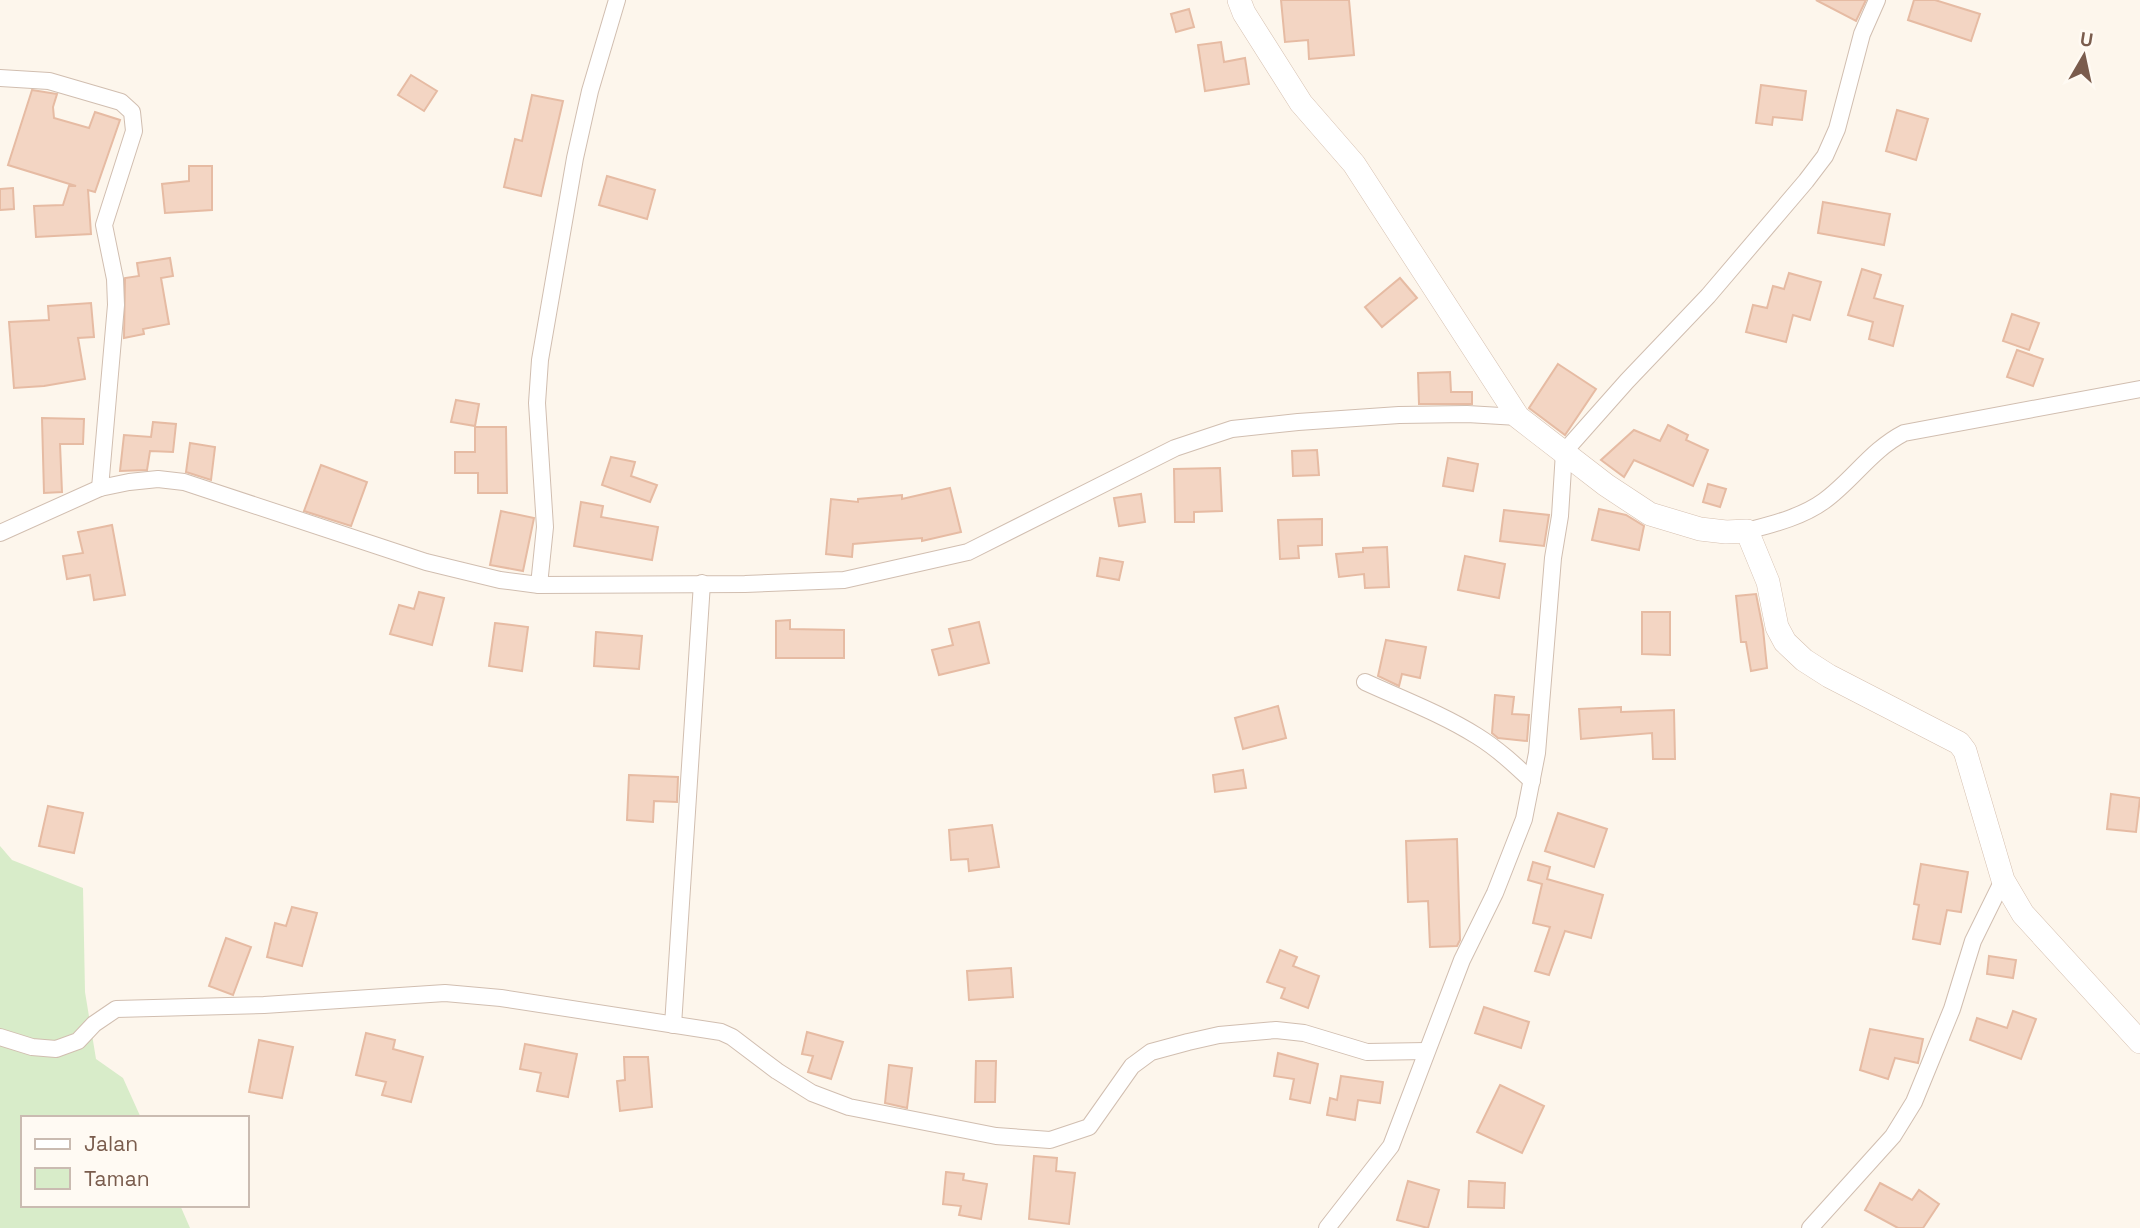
<svg xmlns="http://www.w3.org/2000/svg" width="2140" height="1228" font-family="'Space Grotesk',sans-serif">
  <style>
    .green { fill: #d8ecc9 }
    .building { fill: #f3d5c3; stroke: #e6bba3; stroke-width: 2 }
    .lines { fill: none; stroke-linecap: round; stroke-linejoin: round }
    .street-casing { stroke: #d1beb0; stroke-width: 18 }
    .secondary-casing { stroke: #d6c0b0; stroke-width: 24 }
    .street { stroke: #fff; stroke-width: 16 }
    .secondary { stroke: #fff; stroke-width: 23 }
  </style>
  <rect width="100%" height="100%" fill="#fdf6ec"/>
  <polygon class="green" points="0,846 12,860 83,888 85,992 96,1059 123,1078 141,1118 23,1118 23,1205 180,1205 190,1228 0,1228"/>
  <g class="building">
    <polygon points="1281,0 1349,0 1354,55 1309,59 1308,40 1285,42"/>
    <polygon points="1816,0 1866,0 1856,21"/>
    <polygon points="1914,0 1935,0 1980,14 1971,41 1908,20"/>
    <polygon points="1189,9 1194,27 1176,32 1171,14"/>
    <polygon points="1221,42 1224,62 1245,58 1249,84 1205,91 1198,45"/>
    <polygon points="411,75 437,91 424,111 398,95"/>
    <polygon points="1761,85 1806,91 1802,120 1773,117 1772,125 1756,123"/>
    <polygon points="32,90 57,94 53,107 54,118 89,128 95,112 120,120 95,192 88,190 91,234 36,237 34,206 63,205 69,186 76,186 8,165"/>
    <polygon points="532,95 563,101 541,196 504,187 515,139 522,141"/>
    <polygon points="1897,110 1928,119 1916,160 1886,151"/>
    <polygon points="189,166 212,166 212,210 165,213 162,184 189,181"/>
    <polygon points="607,176 655,190 647,219 599,205"/>
    <polygon points="13,188 14,209 0,210 0,189"/>
    <polygon points="1823,202 1890,214 1884,245 1818,233"/>
    <polygon points="170,258 173,276 161,278 169,324 143,329 144,334 124,338 125,278 139,276 137,263"/>
    <polygon points="1862,269 1881,275 1874,298 1903,306 1893,346 1869,339 1873,322 1848,315"/>
    <polygon points="1789,273 1821,282 1810,320 1793,315 1786,342 1746,332 1753,305 1767,308 1773,286 1784,289"/>
    <polygon points="1400,278 1417,298 1382,327 1365,307"/>
    <polygon points="91,303 94,337 78,338 85,379 44,386 14,388 9,322 49,320 48,306"/>
    <polygon points="2012,314 2039,323 2029,350 2003,341"/>
    <polygon points="2017,350 2043,359 2033,386 2007,377"/>
    <polygon points="1558,364 1596,389 1565,435 1529,408"/>
    <polygon points="1450,372 1451,392 1472,392 1472,404 1419,404 1418,373"/>
    <polygon points="456,400 479,404 475,426 451,422"/>
    <polygon points="42,418 84,419 83,444 60,444 62,492 44,493"/>
    <polygon points="153,422 176,424 173,452 150,451 147,470 120,471 124,435 151,437"/>
    <polygon points="1668,425 1688,435 1686,440 1708,450 1693,486 1634,460 1624,477 1601,460 1634,430 1660,441"/>
    <polygon points="475,427 506,427 507,493 478,493 478,473 455,473 455,452 475,452"/>
    <polygon points="190,443 215,447 211,480 186,472"/>
    <polygon points="1317,450 1319,475 1293,476 1292,451"/>
    <polygon points="611,457 635,462 631,476 657,485 650,502 602,485"/>
    <polygon points="1448,458 1478,464 1473,491 1443,486"/>
    <polygon points="321,465 367,482 351,526 304,511"/>
    <polygon points="1220,468 1222,511 1194,512 1194,522 1175,522 1174,469"/>
    <polygon points="1708,484 1726,489 1720,507 1703,502"/>
    <polygon points="950,488 961,532 922,541 922,538 853,544 852,557 826,554 831,499 858,502 858,499 902,495 902,499"/>
    <polygon points="1141,494 1145,522 1119,526 1114,498"/>
    <polygon points="581,502 603,506 601,517 658,527 652,560 574,546"/>
    <polygon points="1599,509 1626,515 1644,526 1639,550 1592,540"/>
    <polygon points="1504,510 1549,515 1544,546 1500,541"/>
    <polygon points="501,511 534,518 523,571 490,565"/>
    <polygon points="1322,519 1322,545 1298,546 1299,558 1280,559 1278,520"/>
    <polygon points="112,525 125,595 94,600 90,575 67,579 63,556 83,553 78,532"/>
    <polygon points="1387,547 1389,587 1365,588 1364,574 1339,577 1336,554 1363,552 1363,548"/>
    <polygon points="1465,556 1505,564 1499,598 1458,590"/>
    <polygon points="1100,558 1123,562 1119,580 1097,576"/>
    <polygon points="419,592 444,598 432,645 390,634 399,605 414,609"/>
    <polygon points="1756,594 1763,629 1767,668 1751,671 1746,642 1741,642 1736,596"/>
    <polygon points="1642,612 1670,612 1670,655 1642,654"/>
    <polygon points="790,620 790,629 844,630 844,658 776,658 776,621"/>
    <polygon points="979,622 989,663 939,675 932,650 953,645 949,629"/>
    <polygon points="495,623 528,627 522,671 489,666"/>
    <polygon points="596,632 642,636 639,669 594,666"/>
    <polygon points="1386,640 1426,647 1420,678 1402,674 1399,686 1378,676"/>
    <polygon points="1495,695 1514,697 1512,714 1529,715 1527,741 1498,738 1492,733"/>
    <polygon points="1278,706 1286,738 1243,749 1235,718"/>
    <polygon points="1621,707 1621,712 1674,710 1675,759 1653,759 1652,733 1581,739 1579,709"/>
    <polygon points="1243,770 1246,788 1215,792 1213,775"/>
    <polygon points="629,775 678,777 677,802 654,801 653,822 627,820"/>
    <polygon points="2111,794 2140,798 2136,832 2107,829"/>
    <polygon points="48,806 83,813 74,853 39,846"/>
    <polygon points="1558,813 1607,829 1594,867 1545,851"/>
    <polygon points="992,825 999,867 969,871 968,859 951,860 949,830"/>
    <polygon points="1457,839 1460,940 1457,946 1430,947 1428,901 1408,902 1406,841"/>
    <polygon points="1533,862 1550,867 1547,879 1603,895 1591,938 1565,931 1549,975 1535,971 1550,927 1533,923 1542,884 1528,880"/>
    <polygon points="1921,864 1968,872 1961,912 1947,910 1940,944 1913,939 1919,905 1914,904"/>
    <polygon points="292,907 317,913 302,966 267,957 275,923 286,926"/>
    <polygon points="226,938 251,947 233,995 209,986"/>
    <polygon points="1280,950 1297,957 1293,966 1319,976 1308,1008 1281,998 1285,988 1267,982"/>
    <polygon points="1989,956 2016,960 2013,978 1987,974"/>
    <polygon points="1011,968 1013,997 969,1000 967,971"/>
    <polygon points="1484,1007 1529,1022 1521,1048 1475,1033"/>
    <polygon points="2013,1011 2036,1019 2021,1059 1970,1040 1977,1018 2007,1028"/>
    <polygon points="1870,1029 1923,1039 1918,1063 1895,1058 1888,1079 1860,1070"/>
    <polygon points="807,1032 843,1042 831,1079 808,1072 813,1056 802,1054"/>
    <polygon points="366,1033 395,1040 393,1049 423,1057 411,1102 382,1095 386,1082 356,1075"/>
    <polygon points="259,1040 293,1047 282,1098 249,1092"/>
    <polygon points="525,1044 577,1054 568,1097 537,1091 541,1073 520,1069"/>
    <polygon points="1278,1053 1318,1064 1310,1103 1290,1099 1294,1079 1274,1076"/>
    <polygon points="624,1057 648,1057 652,1107 620,1111 617,1081 625,1080"/>
    <polygon points="976,1061 996,1061 995,1102 975,1102"/>
    <polygon points="889,1065 912,1068 907,1108 885,1103"/>
    <polygon points="1341,1076 1383,1082 1380,1103 1358,1100 1355,1120 1327,1115 1330,1098 1337,1100"/>
    <polygon points="1500,1085 1544,1106 1522,1153 1477,1132"/>
    <polygon points="1034,1156 1057,1158 1056,1171 1075,1173 1069,1224 1029,1219"/>
    <polygon points="946,1172 964,1174 963,1180 987,1184 981,1219 959,1215 961,1206 943,1204"/>
    <polygon points="1408,1181 1439,1190 1428,1228 1397,1220"/>
    <polygon points="1469,1181 1505,1183 1504,1208 1468,1207"/>
    <polygon points="1880,1183 1912,1200 1919,1190 1939,1204 1923,1228 1898,1228 1865,1210"/>
  </g>
  <g class="lines">
    <defs>
      <g id="street">
        <polyline points="0,78 49,81 121,102 132,112 134,131 104,225 115,279 116,305 100,488"/>
        <path d="M1747,531C1773,524 1802,517 1824,501C1853,480 1871,450 1904,433L2140,389"/>
        <polyline points="0,533 100,488 129,482 158,479 184,482 426,562 500,580 539,585 745,584 844,580 968,552 1175,448 1232,429 1298,422 1399,415 1467,414 1518,417"/>
        <polyline points="539,585 545,527 537,403 540,360 575,158 590,91 617,0"/>
        <path d="M1365,682C1402,699 1442,714 1477,736C1498,749 1515,765 1532,781"/>
        <polyline points="673,1025 702,583"/>
        <polyline points="0,1037 32,1047 56,1049 78,1041 94,1024 116,1009 264,1005 445,993 501,998 721,1032 732,1037 777,1071 812,1093 849,1107 996,1136 1050,1140 1089,1127 1132,1066 1151,1052 1188,1042 1219,1035 1276,1030 1304,1033 1367,1052 1426,1051"/>
        <polyline points="1327,1228 1391,1146 1462,960 1495,893 1524,819 1537,753 1553,558 1560,516 1564,452 1627,381 1708,296 1806,181 1825,156 1837,129 1862,34 1877,0"/>
        <polyline points="1810,1228 1893,1136 1914,1102 1952,1009 1973,941 2003,880"/>
      </g>
      <polyline id="secondary" points="1239,0 1244,13 1301,103 1354,164 1518,417 1606,485 1650,514 1700,529 1726,532 1747,531 1768,582 1777,627 1785,642 1804,660 1829,676 1959,743 1965,751 2003,880 2023,914 2140,1042"/>
    </defs>
    <use href="#street" class="street-casing"/>
    <use href="#secondary" class="secondary-casing"/>
    <use href="#street" class="street"/>
    <use href="#secondary" class="secondary"/>
  </g>
  <rect x="21" y="1116" width="228" height="91" fill="#fffaf3" stroke="#cabbb1" stroke-width="2"/>
  <rect x="35" y="1139" width="35" height="10" fill="#ffffff" stroke="#cabbb1" stroke-width="2"/>
  <text x="84" y="1151" font-size="21" fill="#7a5c4d">Jalan</text>
  <rect x="35" y="1168" width="35" height="21" fill="#d8ecc9" stroke="#cabbb1" stroke-width="2"/>
  <text x="84" y="1186" font-size="21" fill="#7a5c4d">Taman</text>
  <g transform="translate(2084 56) rotate(9)" stroke="#fffaf3" stroke-width="5" paint-order="stroke">
  <path d="M0-5L12 26L0 18L-12 26Z" fill="#7a5c4d"/>
  <text y="-10" font-size="19" font-weight="bold" text-anchor="middle" fill="#7a5c4d">U</text>
  </g>
</svg>
